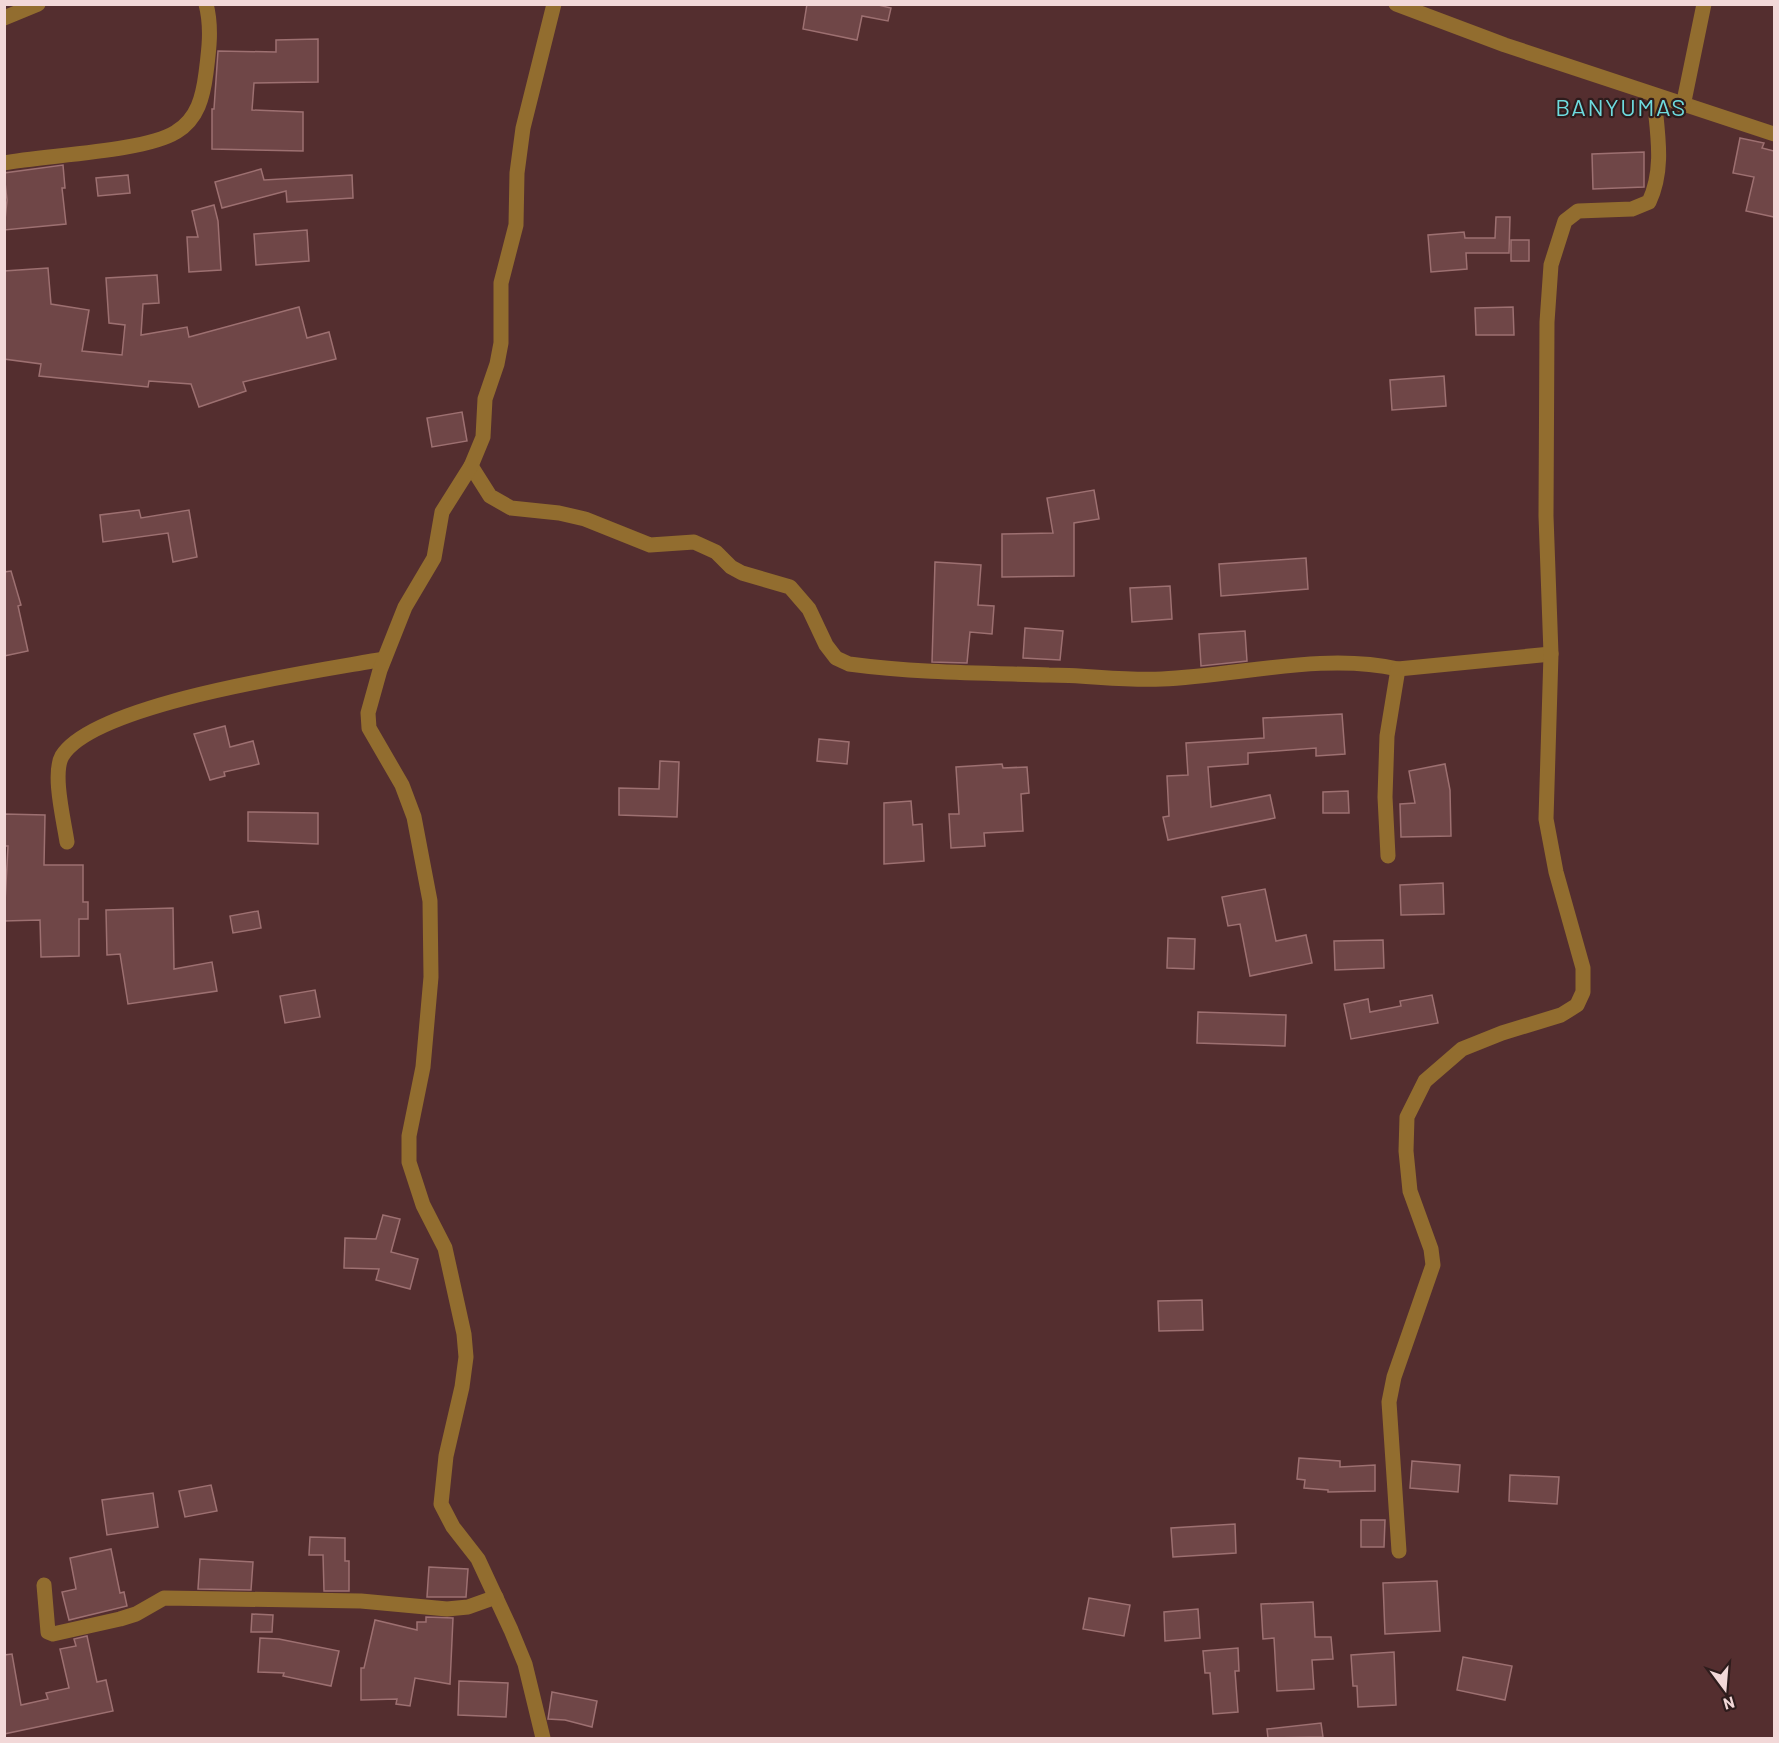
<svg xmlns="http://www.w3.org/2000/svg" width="1779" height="1743" font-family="Barlow,sans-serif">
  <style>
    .building { fill: #6f4647; stroke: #9d7071; stroke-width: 1.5 }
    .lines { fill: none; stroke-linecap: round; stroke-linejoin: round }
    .minor { stroke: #926d2f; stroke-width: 15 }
    .labels { text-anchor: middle; stroke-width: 4.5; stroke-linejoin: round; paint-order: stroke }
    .quarter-label { font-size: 24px; letter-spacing: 1.5px; fill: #6edbde; stroke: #2e1c1c }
  </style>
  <rect width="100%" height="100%" fill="#542e2f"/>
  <g class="building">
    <polygon points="807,4 874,4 891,8 888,21 862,16 857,40 803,29"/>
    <polygon points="318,39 318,82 254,83 252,110 303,112 303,151 212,149 212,109 214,109 218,51 276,52 276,40"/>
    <polygon points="1740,138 1764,143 1762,148 1774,151 1774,217 1746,211 1754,177 1733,173"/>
    <polygon points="1644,152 1644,187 1593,189 1592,154"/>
    <polygon points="63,165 65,188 62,188 66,224 4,230 7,200 4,173"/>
    <polygon points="261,169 264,180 352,175 353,198 287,202 286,191 222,208 215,182"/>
    <polygon points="128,175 130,193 98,196 96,178"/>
    <polygon points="214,205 218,221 221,270 189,272 187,237 198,237 192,211"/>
    <polygon points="1496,217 1510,217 1509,253 1466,253 1467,269 1431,272 1428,235 1464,232 1465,238 1495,238"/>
    <polygon points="307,230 309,261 256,265 254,234"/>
    <rect x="1511" y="240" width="18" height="21"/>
    <polygon points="48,268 51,304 89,310 82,351 122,355 125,325 109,323 106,278 157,275 159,303 143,304 141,335 187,327 189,337 299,307 307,338 329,332 336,359 243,382 246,391 199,407 191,384 149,381 148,387 39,376 41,364 4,359 4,271"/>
    <polygon points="1513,307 1514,335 1476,335 1475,308"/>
    <polygon points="1444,376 1446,406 1392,410 1390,380"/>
    <polygon points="462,412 467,441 432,447 427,418"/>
    <polygon points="1094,490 1099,519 1074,523 1074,576 1002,577 1002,534 1053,533 1047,498"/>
    <polygon points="139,510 141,518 189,510 197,557 173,562 168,533 103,542 100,515"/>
    <polygon points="1306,558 1308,589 1221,596 1219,564"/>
    <polygon points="935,562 981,565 978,605 994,606 992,634 970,632 967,663 932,662"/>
    <polygon points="11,571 21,605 18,606 28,651 4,656 4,572"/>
    <polygon points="1170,586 1172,619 1132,622 1130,588"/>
    <polygon points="1025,628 1063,631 1060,660 1023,658"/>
    <polygon points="1245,631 1247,661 1201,666 1199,634"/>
    <polygon points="1342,714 1345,754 1316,756 1316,748 1248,753 1248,764 1208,767 1211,807 1270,795 1275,818 1168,840 1163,817 1169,816 1167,776 1188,775 1186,743 1264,738 1263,718"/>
    <polygon points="225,726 230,747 253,741 259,764 224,772 225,776 210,780 194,734"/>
    <polygon points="819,739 849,742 847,764 817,761"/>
    <polygon points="660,761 679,762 677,817 619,815 619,788 659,789"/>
    <polygon points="1002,764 1003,768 1027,767 1029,793 1021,794 1023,831 984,833 985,846 951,848 949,814 959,814 956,767"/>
    <polygon points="1445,764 1450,790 1451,836 1401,837 1400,804 1415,803 1409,771"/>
    <polygon points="1348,791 1349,813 1323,813 1323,792"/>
    <polygon points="911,801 913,825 922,824 924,861 884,864 884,803"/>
    <polygon points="248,812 318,813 318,844 248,841"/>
    <polygon points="4,814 45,815 44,865 83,865 83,902 88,902 88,919 79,919 79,956 41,957 40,920 4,921 8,846 4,846"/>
    <polygon points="1443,883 1444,914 1401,915 1400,885"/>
    <polygon points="1265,889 1276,941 1306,935 1312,963 1250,976 1240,924 1228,926 1222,897"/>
    <polygon points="173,908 174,969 212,962 217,991 128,1004 120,954 107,955 106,910"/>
    <polygon points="258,911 261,928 233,933 230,916"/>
    <polygon points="1168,938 1195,939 1194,969 1167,968"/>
    <polygon points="1383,940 1384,968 1335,970 1334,941"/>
    <polygon points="315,990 320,1017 285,1023 280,996"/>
    <polygon points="1432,995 1438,1023 1351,1039 1344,1004 1368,999 1370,1012 1401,1006 1400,1001"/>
    <polygon points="1198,1012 1286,1015 1285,1046 1197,1043"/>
    <polygon points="383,1215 400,1219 391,1252 418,1259 410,1289 376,1280 379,1269 344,1268 345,1238 376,1239"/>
    <polygon points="1202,1300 1203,1330 1159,1331 1158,1301"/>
    <polygon points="1299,1458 1340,1461 1340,1467 1375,1465 1375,1491 1328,1492 1328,1490 1304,1488 1305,1480 1297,1479"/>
    <polygon points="1412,1461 1460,1465 1458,1492 1410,1488"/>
    <polygon points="1510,1475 1559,1477 1557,1504 1509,1501"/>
    <polygon points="211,1485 217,1511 185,1517 179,1491"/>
    <polygon points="153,1493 158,1527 107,1535 102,1500"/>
    <polygon points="1361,1520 1385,1520 1384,1547 1361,1547"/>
    <polygon points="1235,1524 1236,1553 1173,1557 1171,1528"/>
    <polygon points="310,1537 345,1538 345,1561 349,1561 349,1591 324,1591 323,1555 309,1555"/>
    <polygon points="111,1549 120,1593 124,1592 127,1606 69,1620 62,1592 76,1589 70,1558"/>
    <polygon points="200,1559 253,1562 251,1590 198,1589"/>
    <polygon points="429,1567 468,1569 466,1597 427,1597"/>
    <polygon points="1437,1581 1440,1631 1385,1634 1383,1583"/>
    <polygon points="1089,1598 1130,1605 1124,1636 1083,1629"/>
    <polygon points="1313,1602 1315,1637 1331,1637 1333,1659 1312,1660 1314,1689 1277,1691 1274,1638 1263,1639 1261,1604"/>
    <polygon points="1198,1609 1200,1638 1165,1641 1164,1612"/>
    <polygon points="252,1614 273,1615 272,1632 251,1632"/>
    <polygon points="426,1617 453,1618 450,1684 415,1678 410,1706 396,1704 397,1699 361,1700 361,1668 364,1668 375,1620 417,1630 417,1622 426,1622"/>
    <polygon points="87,1636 97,1682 106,1680 113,1711 4,1734 4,1655 12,1654 21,1705 48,1699 46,1693 69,1688 60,1649 76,1646 74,1639"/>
    <polygon points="260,1638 279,1639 339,1651 331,1686 283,1676 284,1673 258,1672"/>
    <polygon points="1238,1648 1239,1671 1235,1671 1238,1712 1213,1714 1210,1673 1205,1673 1203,1651"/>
    <polygon points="1394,1652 1396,1705 1358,1707 1357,1686 1353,1686 1351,1655"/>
    <polygon points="1463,1657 1512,1666 1505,1700 1457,1690"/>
    <polygon points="459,1681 508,1683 506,1717 458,1715"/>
    <polygon points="552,1692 597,1701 592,1727 565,1720 548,1719"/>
    <polygon points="1321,1723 1323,1737 1268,1738 1267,1729"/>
  </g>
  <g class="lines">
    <g class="minor">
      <polyline points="1396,4 1505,45 1774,134"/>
      <polyline points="4,18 38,4"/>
      <polyline points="1683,106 1704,4"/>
      <path d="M4,163C46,155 144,152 176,132C198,119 203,96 206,73C209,50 212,27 206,4"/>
      <path d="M471,466L490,496L511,508L559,513L585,519L650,545L694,542L716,552L731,567L742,573L790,587L809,609L826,645L836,658L849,664C916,673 982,673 1049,675C1087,675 1124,681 1162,679C1238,676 1323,652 1398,669"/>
      <path d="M67,842C64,821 52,774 62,756C95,702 319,671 384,659"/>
      <polyline points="1388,856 1385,797 1387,736 1398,669 1551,654"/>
      <path d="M1399,1551L1389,1402L1394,1377L1433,1265L1431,1249L1410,1191L1406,1151L1407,1117L1425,1081L1462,1049L1502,1033L1561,1015L1577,1005L1583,992V968L1556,872L1546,819L1551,654L1546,516L1547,322L1551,265L1565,221L1578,211L1632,209L1649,202C1665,168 1657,132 1654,96"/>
      <polyline points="44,1585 48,1632 53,1634 120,1619 136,1614 164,1598 361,1601 447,1609 468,1607 496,1597"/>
      <polyline points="543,1738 525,1664 511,1630 478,1559 453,1527 441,1504 446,1456 462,1387 466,1357 464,1334 445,1248 423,1205 409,1162 409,1136 423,1067 431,977 430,901 414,817 402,785 369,728 368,713 380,670 405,607 434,558 442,512 471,466 483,437 485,399 497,364 501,343 501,283 516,225 517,173 523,128 554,4"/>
    </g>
  </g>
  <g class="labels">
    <g class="quarter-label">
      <text x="1621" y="116">BANYUMAS</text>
    </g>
  </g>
  <rect width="1779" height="1743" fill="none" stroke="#f2d8d8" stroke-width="12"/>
  <g transform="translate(1725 1689) rotate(164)" stroke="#2e1c1c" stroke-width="4.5" paint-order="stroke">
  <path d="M0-4.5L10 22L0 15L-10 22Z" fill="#f2d8d8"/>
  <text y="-9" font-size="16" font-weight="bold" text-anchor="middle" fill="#f2d8d8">N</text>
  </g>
</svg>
